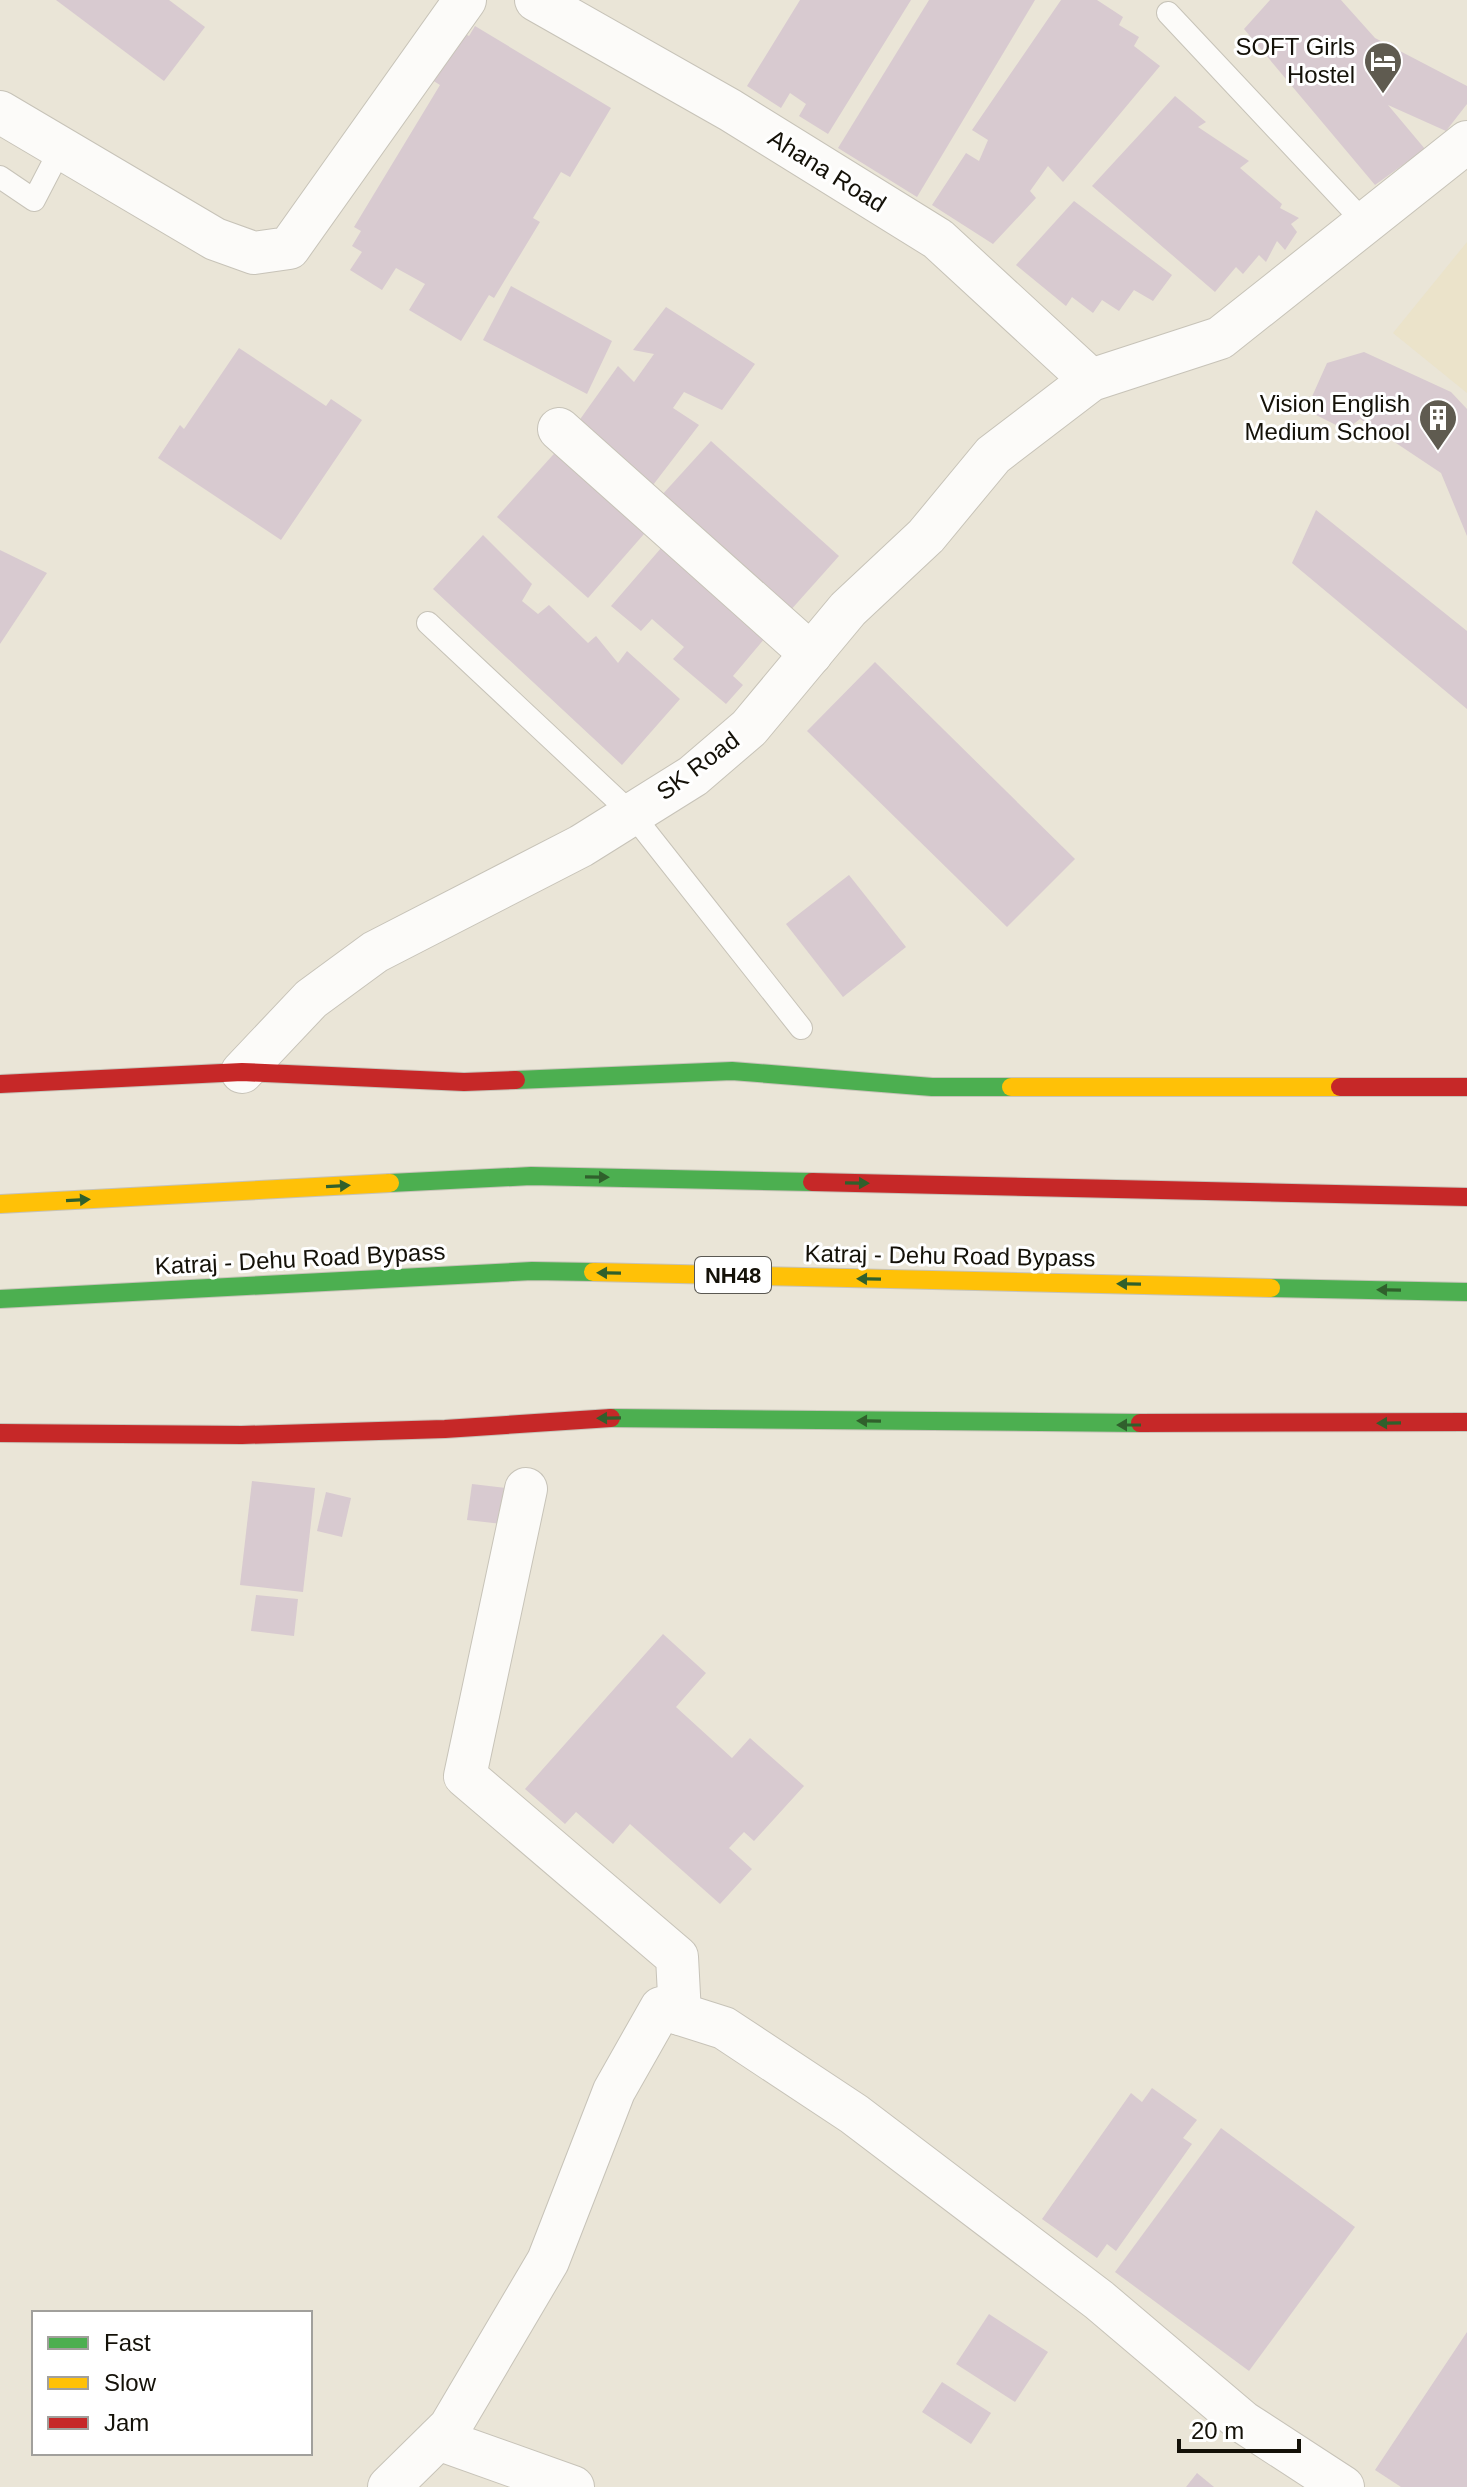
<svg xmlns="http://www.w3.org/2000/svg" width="1467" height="2487" font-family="Arial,sans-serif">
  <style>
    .built { fill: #ebe3ca }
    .building { fill: #d8cad0 }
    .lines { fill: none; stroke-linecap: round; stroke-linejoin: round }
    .lane-casing { stroke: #c7c3b8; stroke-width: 24 }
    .street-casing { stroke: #c7c3b8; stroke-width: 44 }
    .fast-casing { stroke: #c7c3b8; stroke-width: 20 }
    .slow-casing { stroke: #c7c3b8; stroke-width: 20 }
    .jam-casing { stroke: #c7c3b8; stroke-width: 20 }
    .lane { stroke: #fcfbf9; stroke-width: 22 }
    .street { stroke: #fcfbf9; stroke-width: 42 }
    .fast { stroke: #4caf50; stroke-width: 18 }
    .slow { stroke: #ffc107; stroke-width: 18 }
    .jam { stroke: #c62828; stroke-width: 18 }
    .oneway { fill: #30602c }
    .labels { text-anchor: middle; stroke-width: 6; stroke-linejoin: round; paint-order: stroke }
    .shield { fill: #fff; stroke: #5a5852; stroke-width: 2 }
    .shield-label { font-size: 22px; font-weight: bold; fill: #141108 }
    .poi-label { font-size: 24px; fill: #141108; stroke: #fff; text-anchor: end }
    .street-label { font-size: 24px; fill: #141108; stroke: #fff }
  </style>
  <rect width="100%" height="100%" fill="#eae5d7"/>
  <polygon class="built" points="1467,242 1467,393 1393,333"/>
  <g class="building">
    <polygon points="56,0 169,0 205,27 164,81"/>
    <polygon points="800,0 911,0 828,134 799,116 806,104 790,93 781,108 747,86"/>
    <polygon points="929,0 1035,0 917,197 838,148"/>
    <polygon points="1061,0 1097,0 1123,17 1119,25 1139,37 1134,46 1160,66 1063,182 1048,166 1030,191 1036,198 993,244 932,205 966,153 979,161 988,140 972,130"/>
    <polygon points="1270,0 1341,0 1375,38 1467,86 1467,104 1446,131 1388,105 1425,149 1375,185 1244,29"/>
    <polygon points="475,26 611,108 570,177 561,172 533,218 540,222 494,298 489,295 461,341 409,310 425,284 396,268 382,290 350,270 362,252 352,246 361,231 354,227 440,85 429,78 458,30 469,36"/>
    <polygon points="1175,96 1206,122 1198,127 1249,161 1240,168 1282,204 1280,208 1299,218 1291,224 1297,232 1285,250 1277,241 1266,262 1259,255 1243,274 1236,267 1215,292 1092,186"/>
    <polygon points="1074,201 1172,275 1153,301 1134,290 1119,311 1102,300 1093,313 1072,297 1066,306 1016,265"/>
    <polygon points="511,286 612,341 587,394 483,340"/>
    <polygon points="666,307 755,364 722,410 684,392 673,408 699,425 653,485 576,425 618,366 634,382 654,354 633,350"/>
    <polygon points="239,348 326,406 331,399 362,420 281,540 158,458 180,425 184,429"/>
    <polygon points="1364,352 1451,392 1467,409 1467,536 1441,473 1360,419 1346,430 1306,410 1327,363"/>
    <polygon points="711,441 839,556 789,612 661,496"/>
    <polygon points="561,446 651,526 588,598 497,517"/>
    <polygon points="1316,510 1467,631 1467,709 1292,563"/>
    <polygon points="483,535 532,584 522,601 538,614 549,605 588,643 596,636 618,663 627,651 680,699 622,765 433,589"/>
    <polygon points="668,540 766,637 733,676 743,685 726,704 673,659 684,647 652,619 641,631 611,606"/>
    <polygon points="0,550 47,573 0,644"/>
    <polygon points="875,662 1075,859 1007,927 807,731"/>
    <polygon points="849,875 906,947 843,997 786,924"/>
    <polygon points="252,1481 315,1488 303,1592 240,1585"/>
    <polygon points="472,1484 506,1488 502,1524 467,1520"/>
    <polygon points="326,1492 351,1498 342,1537 317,1531"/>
    <polygon points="256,1595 298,1599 294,1636 251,1631"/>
    <polygon points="663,1634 706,1673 676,1707 732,1758 750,1738 804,1786 754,1841 744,1832 729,1848 752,1869 720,1904 630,1824 613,1844 576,1812 565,1824 525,1789"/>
    <polygon points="1152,2088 1197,2120 1183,2138 1192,2144 1116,2251 1107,2244 1097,2258 1042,2219 1131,2093 1142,2102"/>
    <polygon points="1221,2128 1355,2227 1249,2371 1115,2272"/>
    <polygon points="989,2314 1048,2352 1015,2402 956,2364"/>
    <polygon points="1467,2332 1467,2487 1401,2487 1375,2470"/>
    <polygon points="942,2382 991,2413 971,2444 922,2412"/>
    <polygon points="1197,2473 1214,2487 1186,2487"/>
  </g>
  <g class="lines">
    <defs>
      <g id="lane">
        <polyline points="1168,13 1365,223"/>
        <polyline points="0,177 34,200 61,148"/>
        <polyline points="428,623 632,814 801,1028"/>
      </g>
      <g id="street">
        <polyline points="536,0 730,110 938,239 1091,380"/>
        <polyline points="0,112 215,239 254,253 289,248 465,0"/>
        <polyline points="559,429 811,654"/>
        <polyline points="242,1072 311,999 375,952 581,846 693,776 749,728 848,609 926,536 993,455 1091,380 1220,338 1467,142"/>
        <polyline points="526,1489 465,1776 677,1957 680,2014"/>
        <polyline points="438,2439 573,2487"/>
        <polyline points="389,2487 450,2427 548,2261 614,2091 661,2008 724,2028 854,2114 1099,2300 1243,2422 1343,2487"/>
      </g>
      <g id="fast">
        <polyline points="516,1080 732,1071 932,1087 1011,1087"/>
        <polyline points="390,1183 531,1176 812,1182"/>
        <polyline points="1271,1288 1467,1292"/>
        <polyline points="0,1299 532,1271 593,1272"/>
        <polyline points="611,1418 1140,1423"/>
      </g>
      <g id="slow">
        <polyline points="1011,1087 1340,1087"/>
        <polyline points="0,1204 390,1183"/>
        <polyline points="593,1272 1271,1288"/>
      </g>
      <g id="jam">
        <polyline points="0,1084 242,1072 464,1082 516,1080"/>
        <polyline points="1340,1087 1467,1087"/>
        <polyline points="812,1182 1467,1197"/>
        <polyline points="1140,1423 1467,1422"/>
        <polyline points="0,1433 242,1435 445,1429 611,1418"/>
      </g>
    </defs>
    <use href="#lane" class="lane-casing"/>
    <use href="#street" class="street-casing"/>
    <use href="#fast" class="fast-casing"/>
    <use href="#slow" class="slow-casing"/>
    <use href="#jam" class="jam-casing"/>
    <use href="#lane" class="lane"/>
    <use href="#street" class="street"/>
    <use href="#fast" class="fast"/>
    <use href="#slow" class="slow"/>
    <use href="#jam" class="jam"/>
  </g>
  <defs><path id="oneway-solid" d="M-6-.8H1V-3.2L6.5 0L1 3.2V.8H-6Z" transform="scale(2)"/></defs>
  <g class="oneway">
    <use href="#oneway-solid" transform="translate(597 1177) rotate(1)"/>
    <use href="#oneway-solid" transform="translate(857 1183) rotate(1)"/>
    <use href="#oneway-solid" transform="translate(338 1186) rotate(-3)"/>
    <use href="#oneway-solid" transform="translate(78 1200) rotate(-3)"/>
    <use href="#oneway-solid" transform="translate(609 1273) rotate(-179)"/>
    <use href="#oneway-solid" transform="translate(869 1279) rotate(-179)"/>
    <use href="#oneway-solid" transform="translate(1129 1284) rotate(-179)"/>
    <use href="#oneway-solid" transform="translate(1389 1290) rotate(-179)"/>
    <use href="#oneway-solid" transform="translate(609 1418) rotate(179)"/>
    <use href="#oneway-solid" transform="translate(869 1421) rotate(-179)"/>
    <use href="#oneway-solid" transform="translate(1389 1423) rotate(179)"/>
    <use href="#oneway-solid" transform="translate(1129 1425) rotate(-180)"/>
  </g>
  <defs>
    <symbol id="hotel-pin" viewBox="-11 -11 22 30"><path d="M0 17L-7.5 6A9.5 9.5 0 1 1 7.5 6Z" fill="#5f5b50" stroke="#fff"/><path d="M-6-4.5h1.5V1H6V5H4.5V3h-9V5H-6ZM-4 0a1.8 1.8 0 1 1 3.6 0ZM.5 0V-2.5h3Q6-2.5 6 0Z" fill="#fff"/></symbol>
    <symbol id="building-pin" viewBox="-11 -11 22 30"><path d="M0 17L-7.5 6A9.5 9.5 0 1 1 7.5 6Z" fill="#5f5b50" stroke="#fff"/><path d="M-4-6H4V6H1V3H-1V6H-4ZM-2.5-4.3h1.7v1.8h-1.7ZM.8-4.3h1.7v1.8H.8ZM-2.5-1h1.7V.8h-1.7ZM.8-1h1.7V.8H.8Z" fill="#fff"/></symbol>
  </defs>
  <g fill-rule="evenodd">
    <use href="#hotel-pin" x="1361" y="39" width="44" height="60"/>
    <use href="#building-pin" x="1416" y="396" width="44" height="60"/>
  </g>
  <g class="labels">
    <rect class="shield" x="695" y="1257" width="76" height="36" rx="6"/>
    <g class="shield-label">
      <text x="733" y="1283">NH48</text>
    </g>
    <g class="poi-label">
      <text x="1355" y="55">SOFT Girls<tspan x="1355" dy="28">Hostel</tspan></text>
      <text x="1410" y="412">Vision English<tspan x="1410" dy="28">Medium School</tspan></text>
    </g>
    <g class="street-label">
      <text transform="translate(827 171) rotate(32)" y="8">Ahana Road</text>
      <text transform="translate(698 766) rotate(-37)" y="8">SK Road</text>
      <text transform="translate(950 1256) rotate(1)" y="8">Katraj - Dehu Road Bypass</text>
      <text transform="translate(300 1259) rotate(-3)" y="8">Katraj - Dehu Road Bypass</text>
    </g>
  </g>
  <rect x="32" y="2311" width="280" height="144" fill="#ffffff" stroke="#a1a09c" stroke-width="2"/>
  <rect x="48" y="2337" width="40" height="12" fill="#4caf50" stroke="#a1a09c" stroke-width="2"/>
  <text x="104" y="2351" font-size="24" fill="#141108">Fast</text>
  <rect x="48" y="2377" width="40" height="12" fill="#ffc107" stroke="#a1a09c" stroke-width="2"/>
  <text x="104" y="2391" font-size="24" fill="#141108">Slow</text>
  <rect x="48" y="2417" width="40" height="12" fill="#c62828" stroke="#a1a09c" stroke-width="2"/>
  <text x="104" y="2431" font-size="24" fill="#141108">Jam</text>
  <path d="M1179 2439v12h120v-12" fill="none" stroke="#141108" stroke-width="4"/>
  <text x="1191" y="2439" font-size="24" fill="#141108" stroke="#ffffff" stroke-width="6" paint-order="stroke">20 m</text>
</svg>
